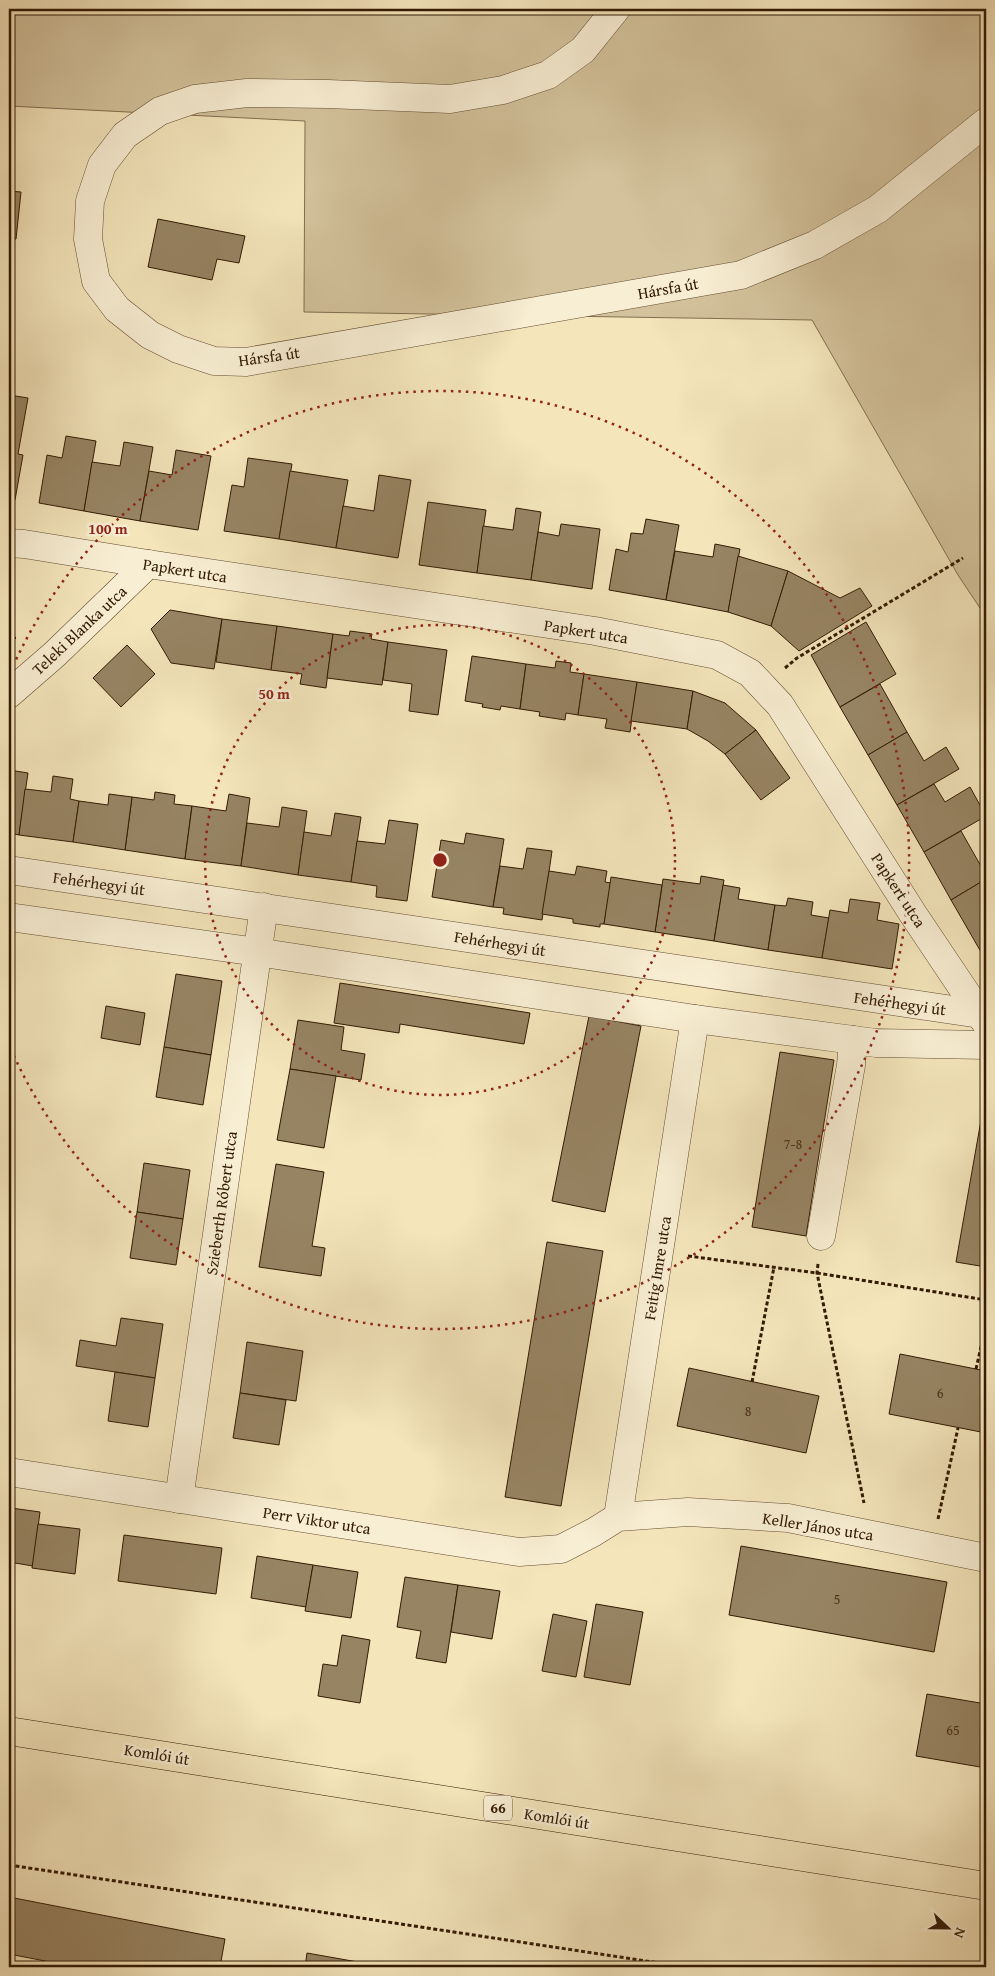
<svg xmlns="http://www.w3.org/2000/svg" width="995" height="1976" font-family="'Gentium Book Plus',serif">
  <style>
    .green { fill: #d3c29c; stroke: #836e50 }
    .building { fill: #978463; stroke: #331a03 }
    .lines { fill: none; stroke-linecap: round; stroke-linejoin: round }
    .minor-casing { stroke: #634d31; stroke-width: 29 }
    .major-casing { stroke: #331a03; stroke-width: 29 }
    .path { stroke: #331a03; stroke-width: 3; stroke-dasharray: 4 2.5; stroke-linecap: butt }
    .minor { stroke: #f8eed3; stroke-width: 28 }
    .major { stroke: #f4e5bb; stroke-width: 28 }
    .ring { fill: none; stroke: #8f2418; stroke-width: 2.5; stroke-dasharray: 2.5 5 }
    .labels { text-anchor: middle; stroke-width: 5; stroke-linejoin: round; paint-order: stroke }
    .number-label { font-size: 14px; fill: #4c341b }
    .shield { fill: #f8eed3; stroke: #6e5a41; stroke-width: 1 }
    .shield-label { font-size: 15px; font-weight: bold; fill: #331a03 }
    .street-label { font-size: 16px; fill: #331a03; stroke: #f8eed3 }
    .centre { fill: #8f2418; stroke: #f8eed3; stroke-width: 2.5 }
    .ring-label { font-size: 15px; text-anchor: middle; font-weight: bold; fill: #8f2418; stroke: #f8eed3; stroke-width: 5; stroke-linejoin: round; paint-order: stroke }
  </style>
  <rect width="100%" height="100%" fill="#f4e5bb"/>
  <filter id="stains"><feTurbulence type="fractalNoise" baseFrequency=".004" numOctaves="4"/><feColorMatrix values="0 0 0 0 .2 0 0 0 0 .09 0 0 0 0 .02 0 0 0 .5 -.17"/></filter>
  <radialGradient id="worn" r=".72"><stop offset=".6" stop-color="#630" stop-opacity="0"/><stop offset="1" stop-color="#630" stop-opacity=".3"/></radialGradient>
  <polygon class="green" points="9,9 986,9 986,617 958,575 812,320 304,312 305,121 9,106"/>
  <g class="building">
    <polygon points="9,191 21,192 16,239 9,239"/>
    <polygon points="158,219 245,236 239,263 217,259 212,280 148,267"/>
    <polygon points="9,395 28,398 18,454 23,455 15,500 9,498"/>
    <polygon points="66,436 96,441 84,511 39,503 47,455 62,458"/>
    <polygon points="124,442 153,447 140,521 84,511 92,462 120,466"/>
    <polygon points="176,450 211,456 198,530 140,521 149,471 172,475"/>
    <polygon points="248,458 292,464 279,539 224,531 232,485 244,487"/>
    <polygon points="290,471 348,480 336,548 279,539"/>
    <polygon points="379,475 411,480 398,558 336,548 343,506 374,511"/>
    <polygon points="428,502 486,510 477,573 419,565"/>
    <polygon points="516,508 541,512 531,580 477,573 483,526 513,530"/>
    <polygon points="646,519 679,525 666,600 609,590 616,549 628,552 631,533 643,534"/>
    <polygon points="561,524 600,529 592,589 531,580 538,532 559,536"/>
    <polygon points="715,544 740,549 728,612 666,600 675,551 713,557"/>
    <polygon points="738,556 788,571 771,626 728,612"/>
    <polygon points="788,571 840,598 860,588 872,606 799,651 771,626"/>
    <polygon points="170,610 222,619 214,669 171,663 151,629"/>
    <polygon points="222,619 277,626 271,670 216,662"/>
    <polygon points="866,622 896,674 840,707 811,655"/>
    <polygon points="277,626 333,634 326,688 300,684 302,674 271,670"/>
    <polygon points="9,630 16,638 9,644"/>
    <polygon points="350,631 372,634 371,639 388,642 382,685 327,678 333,634 349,636"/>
    <polygon points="388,642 447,650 438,715 409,711 412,684 383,680"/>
    <polygon points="127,645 155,674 121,707 93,678"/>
    <polygon points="472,656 526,664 520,709 501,706 500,710 482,707 483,704 465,701"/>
    <polygon points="556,661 571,663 570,672 584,674 578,715 566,713 565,720 539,716 540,712 520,709 526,664 555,668"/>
    <polygon points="584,674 637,682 630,732 605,728 607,719 578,715"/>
    <polygon points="637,682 693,691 687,729 631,721"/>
    <polygon points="880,684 907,732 868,755 840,707"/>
    <polygon points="693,691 725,703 756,730 725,754 708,741 687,729"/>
    <polygon points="756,730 790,778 761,800 725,754"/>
    <polygon points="907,732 924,761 946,747 959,769 897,805 868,755"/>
    <polygon points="9,770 28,773 19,835 9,833"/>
    <polygon points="53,776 73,779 70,799 79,801 73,842 19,835 25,789 51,792"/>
    <polygon points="934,784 945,802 970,787 986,816 924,852 897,805"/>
    <polygon points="155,792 175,795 174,804 192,806 185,859 125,850 132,797 154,800"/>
    <polygon points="109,794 132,797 125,850 73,842 79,801 108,805"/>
    <polygon points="229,794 250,798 241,866 185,859 192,806 226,811"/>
    <polygon points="282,807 307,811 298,875 241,866 247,823 279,827"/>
    <polygon points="335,813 361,817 351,882 298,875 304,832 331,836"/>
    <polygon points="389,820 418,824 407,901 376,897 377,886 351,882 357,841 385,844"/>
    <polygon points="961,831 986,875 986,879 951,900 924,852"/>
    <polygon points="466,833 504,839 493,907 432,897 441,840 464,844"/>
    <polygon points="527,848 552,851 542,920 503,914 504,908 493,907 500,866 523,869"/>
    <polygon points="577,866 607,871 605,882 611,883 604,924 600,924 600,927 573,923 573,919 542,914 549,871 575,875"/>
    <polygon points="701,876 724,880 714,941 655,932 663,879 700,884"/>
    <polygon points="611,877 662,885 655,932 604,924"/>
    <polygon points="986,879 986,949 981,952 951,900"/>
    <polygon points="723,885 740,888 738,899 775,905 768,950 714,941"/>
    <polygon points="788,898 813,902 811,915 829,918 822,958 768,950 775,905 786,906"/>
    <polygon points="850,899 880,903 877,920 899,924 892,969 822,958 830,910 848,913"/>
    <polygon points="176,974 222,981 211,1055 164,1047"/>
    <polygon points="340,983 530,1013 524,1044 400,1024 399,1033 334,1023"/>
    <polygon points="106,1006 145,1013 140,1045 101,1038"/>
    <polygon points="589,1016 641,1026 605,1212 552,1201"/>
    <polygon points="298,1020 344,1027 341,1050 365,1054 361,1080 290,1069"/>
    <polygon points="164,1047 211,1055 203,1105 156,1097"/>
    <polygon points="780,1052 834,1060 806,1236 752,1227"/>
    <polygon points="290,1069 336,1076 324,1148 277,1140"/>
    <polygon points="986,1092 986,1267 956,1262"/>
    <polygon points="144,1163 190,1170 183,1219 137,1212"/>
    <polygon points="276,1164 324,1172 312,1246 325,1248 321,1276 259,1267"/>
    <polygon points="137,1212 183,1219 176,1265 130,1258"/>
    <polygon points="547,1242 603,1251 561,1506 505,1497"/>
    <polygon points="121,1318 163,1324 155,1378 76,1366 80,1340 116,1346"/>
    <polygon points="247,1342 303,1351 296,1401 240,1393"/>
    <polygon points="900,1354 986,1371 986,1433 889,1414"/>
    <polygon points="689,1368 819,1396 806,1453 677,1426"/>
    <polygon points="115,1372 155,1378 148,1427 108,1421"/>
    <polygon points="240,1393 286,1400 279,1445 233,1438"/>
    <polygon points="11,1508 40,1512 33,1566 9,1562 9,1518"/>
    <polygon points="38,1524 80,1529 75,1574 32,1568"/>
    <polygon points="124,1535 222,1548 216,1594 118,1581"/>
    <polygon points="741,1546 947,1582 934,1652 729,1615"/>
    <polygon points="257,1556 313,1565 306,1607 251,1598"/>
    <polygon points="313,1565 358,1572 351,1618 305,1611"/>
    <polygon points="405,1577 458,1585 446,1663 416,1658 421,1631 397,1627"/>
    <polygon points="458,1585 500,1591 492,1639 451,1632"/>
    <polygon points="596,1604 643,1612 630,1685 584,1677"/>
    <polygon points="553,1614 587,1621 576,1677 542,1671"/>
    <polygon points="342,1635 370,1640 360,1703 318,1696 323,1664 337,1666"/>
    <polygon points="927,1694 986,1704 986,1768 916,1756"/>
    <polygon points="9,1897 225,1939 220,1967 76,1967 9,1954"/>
    <polygon points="307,1953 386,1967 305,1967"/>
  </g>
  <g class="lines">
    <defs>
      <g id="minor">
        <polyline points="616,9 583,50 548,75 503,90 450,99 328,94 247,93 195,99 160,111 125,135 102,165 90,201 88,239 96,281 117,309 150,335 178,349 214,361 246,362 741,275 815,245 878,209 986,122"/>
        <polyline points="9,543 24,544 148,564 595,631 717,655 750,673 780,705 913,914 986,1023"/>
        <polyline points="9,694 55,654 148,564"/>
        <polyline points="9,870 980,1014"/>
        <polyline points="9,917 257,952 695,1019 876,1043 986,1045"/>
        <polyline points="821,1236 851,1065 853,1040"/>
        <polyline points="9,1472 519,1552 561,1549 594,1532 618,1517 688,1512 788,1518 986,1558"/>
        <polyline points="179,1499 264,907"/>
        <polyline points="618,1517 695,1019"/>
      </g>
      <polyline id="major" points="9,1731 986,1886"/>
    </defs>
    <use href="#minor" class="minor-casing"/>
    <use href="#major" class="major-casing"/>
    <g class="path">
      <polyline points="785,668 797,658 963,558"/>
      <polyline points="688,1256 817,1273 986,1300"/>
      <polyline points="818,1264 817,1273 864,1503"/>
      <polyline points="976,1369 986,1325"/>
      <polyline points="752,1382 774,1267"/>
      <polyline points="938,1519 958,1428"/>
      <polyline points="9,1865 686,1967"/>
    </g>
    <use href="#minor" class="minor"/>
    <use href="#major" class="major"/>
  </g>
  <g class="ring">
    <circle cx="440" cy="860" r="235"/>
    <path d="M10 673A469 469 0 1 1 10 1047"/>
  </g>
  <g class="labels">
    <g class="number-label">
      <text x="793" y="1149">7-8</text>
      <text x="940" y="1398">6</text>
      <text x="748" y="1416">8</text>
      <text x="837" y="1604">5</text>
      <text x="953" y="1735">65</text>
    </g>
    <rect class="shield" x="484" y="1795.5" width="28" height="25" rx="4"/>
    <g class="shield-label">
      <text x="498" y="1813">66</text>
    </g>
    <g class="street-label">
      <text transform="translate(668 288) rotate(-10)" y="6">Hársfa út</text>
      <text transform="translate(269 356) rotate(-8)" y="6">Hársfa út</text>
      <text transform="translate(185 570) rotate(9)" y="6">Papkert utca</text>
      <text transform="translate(79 630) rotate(-43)" y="6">Teleki Blanka utca</text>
      <text transform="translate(586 631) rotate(9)" y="6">Papkert utca</text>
      <text transform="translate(99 883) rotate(8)" y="6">Fehérhegyi út</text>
      <text transform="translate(899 890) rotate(57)" y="6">Papkert utca</text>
      <text transform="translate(500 943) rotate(9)" y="6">Fehérhegyi út</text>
      <text transform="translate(900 1003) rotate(8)" y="6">Fehérhegyi út</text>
      <text transform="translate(221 1203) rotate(-82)" y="6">Szieberth Róbert utca</text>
      <text transform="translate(657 1268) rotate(-81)" y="6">Feitig Imre utca</text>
      <text transform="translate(317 1520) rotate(9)" y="6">Perr Viktor utca</text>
      <text transform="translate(818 1526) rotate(9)" y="6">Keller János utca</text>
      <text transform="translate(157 1754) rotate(9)" y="6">Komlói út</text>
      <text transform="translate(557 1818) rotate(9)" y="6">Komlói út</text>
    </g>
  </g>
  <circle cx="440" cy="860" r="8" class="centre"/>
  <g class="ring-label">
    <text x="108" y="534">100 m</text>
    <text x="274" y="699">50 m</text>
  </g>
  <rect width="995" height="1976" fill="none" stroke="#f4e5bb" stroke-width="30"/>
  <rect x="10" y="10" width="975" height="1956" fill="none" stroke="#331a03" stroke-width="2.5"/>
  <rect x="15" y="15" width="965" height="1946" fill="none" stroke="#331a03"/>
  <g transform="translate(948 1928) rotate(112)" stroke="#f8eed3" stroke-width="4" paint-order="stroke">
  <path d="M0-4L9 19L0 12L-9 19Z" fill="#331a03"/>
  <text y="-8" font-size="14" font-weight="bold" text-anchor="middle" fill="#331a03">N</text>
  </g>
  <rect width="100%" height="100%" filter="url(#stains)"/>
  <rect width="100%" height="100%" fill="url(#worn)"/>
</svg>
